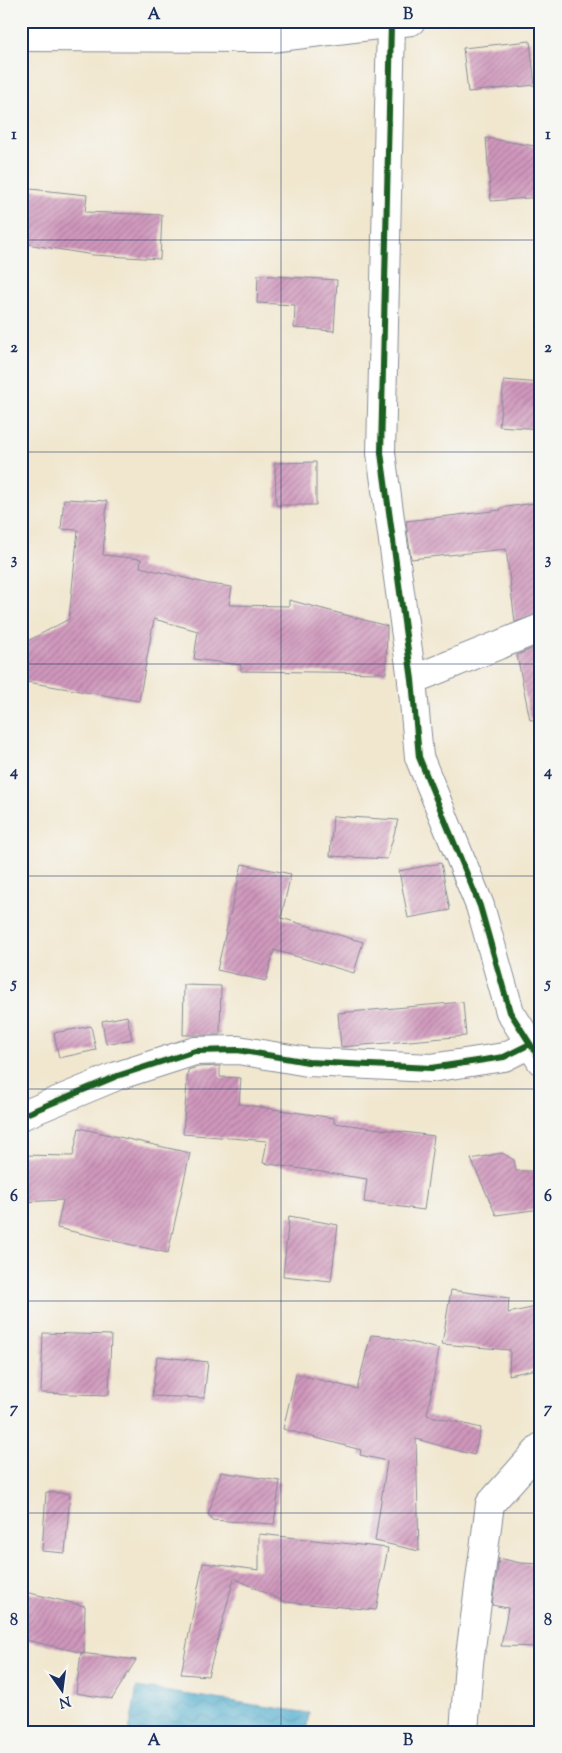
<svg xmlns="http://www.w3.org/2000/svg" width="562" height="1753" font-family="'Sorts Mill Goudy',serif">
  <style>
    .water { fill: url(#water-waves); stroke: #366e96 }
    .building { fill: url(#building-hatch) }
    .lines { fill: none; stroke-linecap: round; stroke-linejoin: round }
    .street-casing { stroke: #868b96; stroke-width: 30 }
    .highway-casing { stroke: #868b96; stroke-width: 30 }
    .street { stroke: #fff; stroke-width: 28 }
    .highway { stroke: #fff; stroke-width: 28 }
    .cycleway-casing { stroke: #f6f6f2; stroke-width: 9 }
    .cycleway { stroke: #1b5e20; stroke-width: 6 }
    .grid { fill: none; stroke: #1b2f5e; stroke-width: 1; stroke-opacity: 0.55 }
    .neatline { fill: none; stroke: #1b2f5e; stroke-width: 2 }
    .grid-label { font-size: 16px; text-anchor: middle; font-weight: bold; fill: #1b2f5e }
  </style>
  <defs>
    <pattern id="water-waves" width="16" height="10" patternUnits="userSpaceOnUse" patternTransform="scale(1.25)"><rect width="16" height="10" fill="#50adce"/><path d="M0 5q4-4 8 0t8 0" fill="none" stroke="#428daa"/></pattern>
    <pattern id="building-hatch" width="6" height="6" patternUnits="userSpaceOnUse" patternTransform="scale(1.25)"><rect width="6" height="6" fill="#d097bc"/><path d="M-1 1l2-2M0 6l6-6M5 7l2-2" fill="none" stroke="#a87c9c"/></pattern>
  </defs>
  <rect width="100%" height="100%" fill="#f6f6f2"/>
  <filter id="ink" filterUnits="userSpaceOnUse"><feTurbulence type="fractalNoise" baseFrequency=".02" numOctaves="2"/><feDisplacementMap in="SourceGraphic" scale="10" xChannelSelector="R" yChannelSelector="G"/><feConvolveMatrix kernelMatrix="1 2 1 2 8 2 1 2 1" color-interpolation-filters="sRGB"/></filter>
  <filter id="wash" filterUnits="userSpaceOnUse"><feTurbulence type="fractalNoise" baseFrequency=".0096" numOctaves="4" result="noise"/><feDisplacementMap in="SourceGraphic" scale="20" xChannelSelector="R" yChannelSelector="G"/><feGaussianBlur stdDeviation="1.12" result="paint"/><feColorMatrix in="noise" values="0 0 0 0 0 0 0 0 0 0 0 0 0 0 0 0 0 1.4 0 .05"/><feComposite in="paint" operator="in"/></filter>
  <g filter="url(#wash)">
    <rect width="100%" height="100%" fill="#f1e7cf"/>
    <polygon class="water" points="137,1687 309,1713 306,1732 129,1732"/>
    <g id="blocks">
      <g class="building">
        <polygon points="530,41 535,85 468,92 463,48"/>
        <polygon points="486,138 541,147 541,197 491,201"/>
        <polygon points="21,188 87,195 85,212 162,215 160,259 93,255 21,243"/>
        <polygon points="258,275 337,280 334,331 294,328 295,305 257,303"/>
        <polygon points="504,380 541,383 541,429 499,426"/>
        <polygon points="316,462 316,505 276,505 275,463"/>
        <polygon points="64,499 107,501 103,555 141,559 140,567 209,584 232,587 229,605 289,606 289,600 387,626 386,673 241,671 241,665 194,659 198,631 154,619 139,701 21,681 26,642 69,619 78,530 61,529"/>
        <polygon points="541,502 541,613 515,622 506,549 411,559 406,521 501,510 500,508"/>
        <polygon points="541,645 541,719 530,720 517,655"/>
        <polygon points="333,816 398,820 387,859 330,856"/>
        <polygon points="441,863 450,910 408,918 399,871"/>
        <polygon points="242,864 291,874 281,918 363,942 354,973 274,950 266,981 217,970"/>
        <polygon points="184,985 221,986 220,1035 183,1035"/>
        <polygon points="463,1002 466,1036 341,1047 338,1013"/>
        <polygon points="127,1016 132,1039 106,1044 102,1021"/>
        <polygon points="91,1026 96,1050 59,1058 54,1033"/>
        <polygon points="220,1066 220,1077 241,1078 239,1104 334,1118 334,1123 434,1136 424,1210 364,1202 367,1179 263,1163 267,1141 183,1134 188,1070 198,1067"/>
        <polygon points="79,1128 190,1153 168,1253 57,1228 63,1200 21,1202 21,1155 73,1156"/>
        <polygon points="502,1153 514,1160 516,1171 541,1171 541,1209 496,1215 471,1159"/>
        <polygon points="289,1216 338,1225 331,1281 283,1276"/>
        <polygon points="451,1290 509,1298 508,1313 541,1306 541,1368 509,1375 510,1350 442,1344"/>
        <polygon points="43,1333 111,1335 109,1395 41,1393"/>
        <polygon points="371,1335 384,1336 439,1349 427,1415 481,1428 474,1455 416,1439 419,1551 375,1541 387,1461 360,1455 361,1450 283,1429 296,1374 357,1389"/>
        <polygon points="157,1356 208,1362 204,1398 152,1396"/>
        <polygon points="221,1472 280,1481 274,1524 211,1520 211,1517 208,1515"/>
        <polygon points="46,1492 70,1494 65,1553 42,1551"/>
        <polygon points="259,1534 388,1548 376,1610 285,1602 234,1578 208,1676 181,1674 203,1563 259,1570"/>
        <polygon points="499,1558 520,1563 541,1564 541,1647 501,1646 508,1608 492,1605"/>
        <polygon points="21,1591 85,1606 84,1653 21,1639"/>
        <polygon points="81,1653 136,1660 112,1699 76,1693"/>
      </g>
    </g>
  </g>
  <g filter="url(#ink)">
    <use href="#blocks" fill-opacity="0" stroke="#868b96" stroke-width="1"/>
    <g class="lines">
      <defs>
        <g id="street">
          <polyline points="391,24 381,453 412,680 419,757 480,906 510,1012 541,1061"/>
          <polyline points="412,680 541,628"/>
          <polyline points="21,1116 117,1076 195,1051 238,1050 308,1062 431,1068 504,1057 530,1044"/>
          <polyline points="464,1732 469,1663 490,1504 541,1447"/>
        </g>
        <polyline id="highway" points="21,37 271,38 411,21"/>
      </defs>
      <use href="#street" class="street-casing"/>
      <use href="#highway" class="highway-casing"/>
      <use href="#street" class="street"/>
      <use href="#highway" class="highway"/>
      <defs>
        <g id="cycleway">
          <polyline points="391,24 381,453 412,680 419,757 480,906 510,1012 541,1061"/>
          <polyline points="21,1116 117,1076 195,1051 238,1050 308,1062 431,1068 504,1057 530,1044"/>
        </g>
      </defs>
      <use href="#cycleway" class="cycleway-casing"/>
      <use href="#cycleway" class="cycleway"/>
    </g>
  </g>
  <path class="grid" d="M281,21V1732M21,240H541M21,452H541M21,664H541M21,876H541M21,1089H541M21,1301H541M21,1513H541"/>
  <rect width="562" height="1753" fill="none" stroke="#f6f6f2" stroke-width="55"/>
  <g transform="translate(62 1690) rotate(166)" stroke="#f6f6f2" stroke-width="4" paint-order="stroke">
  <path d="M0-4L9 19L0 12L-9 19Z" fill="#1b2f5e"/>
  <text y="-8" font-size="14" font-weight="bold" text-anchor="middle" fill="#1b2f5e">N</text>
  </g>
  <rect x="28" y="28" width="506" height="1698" class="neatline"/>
  <g class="grid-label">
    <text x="154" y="19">A</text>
    <text x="408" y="19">B</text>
    <text x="14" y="139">1</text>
    <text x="548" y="139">1</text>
    <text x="14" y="352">2</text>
    <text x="548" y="352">2</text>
    <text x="14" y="564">3</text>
    <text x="548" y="564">3</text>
    <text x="14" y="776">4</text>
    <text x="548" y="776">4</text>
    <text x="14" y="988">5</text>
    <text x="548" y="988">5</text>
    <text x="14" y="1201">6</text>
    <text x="548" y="1201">6</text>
    <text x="14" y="1413">7</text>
    <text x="548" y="1413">7</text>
    <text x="14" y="1625">8</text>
    <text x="548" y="1625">8</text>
    <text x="154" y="1745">A</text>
    <text x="408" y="1745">B</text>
  </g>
</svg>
